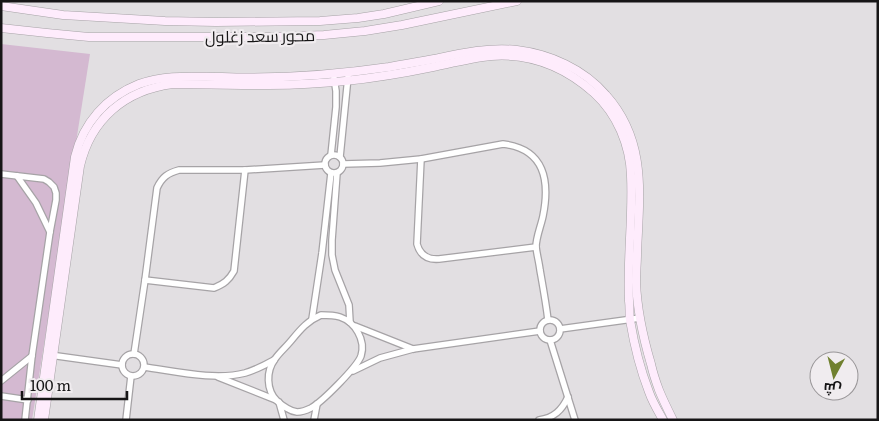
<svg xmlns="http://www.w3.org/2000/svg" width="879" height="421" font-family="Literata,Cairo,serif">
  <style>
    .green { fill: #d4b9d1 }
    .lines { fill: none; stroke-linecap: round; stroke-linejoin: round }
    .street-casing { stroke: #a6a3a6; stroke-width: 8 }
    .secondary-casing { stroke: #a6a3a6; stroke-width: 9 }
    .street { stroke: #fff; stroke-width: 5.5 }
    .secondary { stroke: #feecfc; stroke-width: 8 }
    .labels { text-anchor: middle; stroke-width: 4.5; stroke-linejoin: round; paint-order: stroke }
    .street-label { font-size: 16px; fill: #161516; stroke: #f0ecef }
  </style>
  <rect width="100%" height="100%" fill="#e2dfe2"/>
  <polygon class="green" points="1,44 90,54 32,420 1,420"/>
  <g class="lines">
    <defs>
      <g id="street">
        <circle cx="334" cy="164" r="9"/>
        <polyline points="331,155 336,107 336,91 334,78"/>
        <polyline points="340,157 348,77"/>
        <path d="M421,159L417,244C420,255 427,260 439,259L536,247"/>
        <path d="M343,164L380,163L421,159L503,144C545,149 550,181 543,216C541,226 536,237 536,247C537,255 539,262 540,270C543,287 546,303 548,320"/>
        <polyline points="337,173 332,240 332,255 335,270 349,305 350,322"/>
        <polyline points="1,174 44,179 49,182 54,187 56,193 56,200 50,232 32,356 25,420"/>
        <polyline points="17,176 36,203 50,232"/>
        <path d="M145,280L214,288C224,284 229,280 234,271L245,170"/>
        <path d="M321,315C328,315 334,315 340,317C355,322 366,340 361,356C357,367 322,402 311,408C307,410 302,412 297,412C289,411 283,406 277,401C266,390 266,371 275,359C279,353 285,348 290,342C300,330 307,321 321,315Z"/>
        <polyline points="312,319 322,253 331,173"/>
        <circle cx="550" cy="330" r="10"/>
        <polyline points="355,326 413,349"/>
        <polyline points="560,329 640,318"/>
        <polyline points="550,340 575,420"/>
        <path d="M134,354L145,280L157,188C162,177 168,173 179,170H245L325,165"/>
        <circle cx="133" cy="365" r="11"/>
        <polyline points="50,355 122,365"/>
        <path d="M144,367C174,371 215,381 245,373C255,370 265,365 274,360"/>
        <polyline points="353,371 380,358 413,349 540,331"/>
        <polyline points="218,377 276,400"/>
        <polyline points="1,381 32,356"/>
        <polyline points="1,396 28,400"/>
        <polyline points="279,402 284,420"/>
        <polyline points="126,420 131,376"/>
        <polyline points="314,420 317,404"/>
        <path d="M539,420C554,418 562,410 568,397"/>
      </g>
      <g id="secondary">
        <polyline points="1,6 63,15 165,21 216,22 320,21 358,18 384,14 439,1"/>
        <polyline points="1,28 47,33 89,37 273,37 324,35 365,31 402,25 517,1"/>
        <path d="M38,420L75,157C83,123 106,97 139,84C166,74 194,77 222,77C278,79 334,75 389,67C404,64 419,62 434,59C462,53 489,47 517,50C550,54 584,69 606,95C648,142 639,196 637,254C637,263 636,272 636,282C637,309 643,337 651,364C653,373 656,382 659,390C663,400 668,410 673,420"/>
        <path d="M44,420L80,166C91,119 125,90 173,84C230,85 288,87 345,81C374,78 404,73 433,67C452,63 472,58 491,56C530,53 565,67 594,93C617,114 630,145 631,176C633,217 627,259 629,301C630,307 629,314 630,320C634,344 640,369 649,392C652,401 658,411 663,420"/>
      </g>
    </defs>
    <use href="#street" class="street-casing"/>
    <use href="#secondary" class="secondary-casing"/>
    <use href="#street" class="street"/>
    <use href="#secondary" class="secondary"/>
  </g>
  <g class="labels">
    <g class="street-label">
      <text transform="translate(260 36) rotate(-1)" y="6">محور سعد زغلول</text>
    </g>
  </g>
  <rect width="879" height="421" fill="none" stroke="#161516" stroke-width="5"/>
  <g transform="translate(834 376) rotate(187)"><circle r="24" fill="#f0ecef" stroke="#999698"/>
  <path d="M0-4L9 19L0 12L-9 19Z" fill="#70802f"/>
  <text y="-8" font-size="14" font-weight="bold" text-anchor="middle" fill="#161516">ش</text>
  </g>
  <path d="M22 391v8h105v-8" fill="none" stroke="#161516" stroke-width="2.5"/>
  <text x="30" y="391" font-size="15" fill="#161516" stroke="#f0ecef" stroke-width="4" paint-order="stroke">100 m</text>
</svg>
